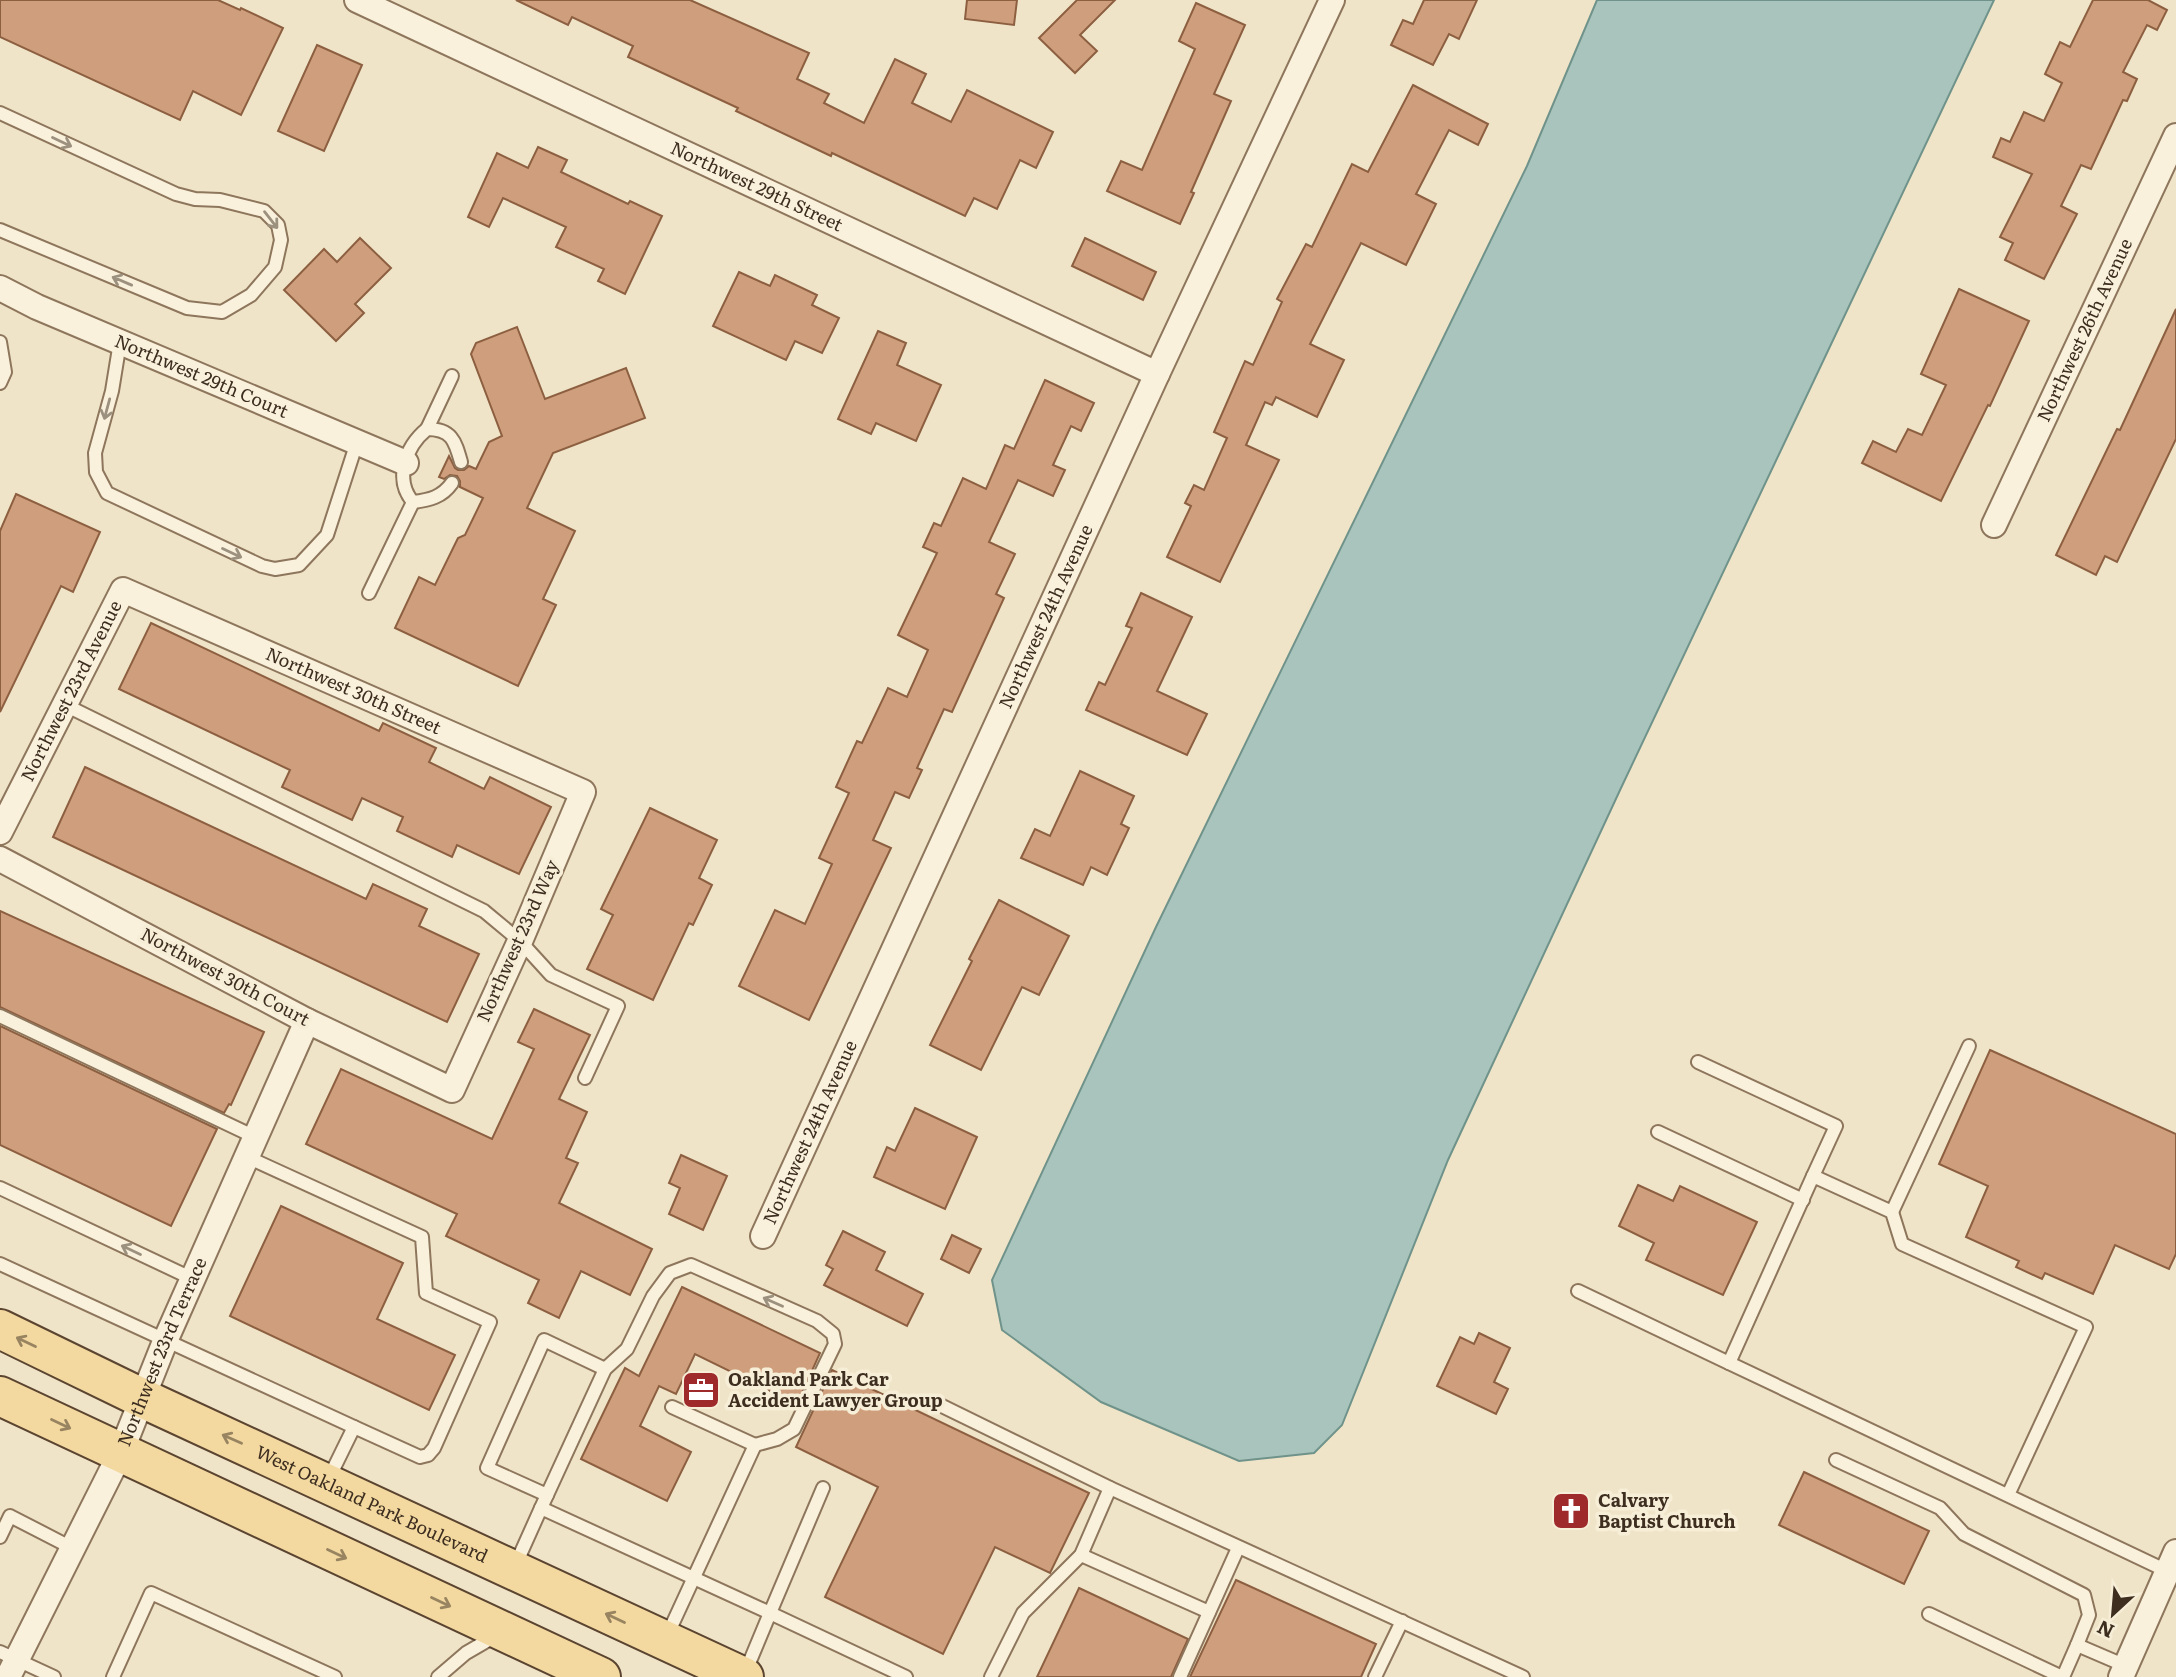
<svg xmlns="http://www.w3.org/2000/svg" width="2176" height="1677" font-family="Literata,serif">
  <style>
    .water { fill: #a9c4bc; stroke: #6f938a; stroke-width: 2 }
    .building { fill: #cf9f7d; stroke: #8d5f41; stroke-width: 2 }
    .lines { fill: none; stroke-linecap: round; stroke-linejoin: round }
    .lane-casing { stroke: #8d765c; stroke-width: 16 }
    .street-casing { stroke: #8d765c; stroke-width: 28 }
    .primary-casing { stroke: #5b4430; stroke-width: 42 }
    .lane { stroke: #faf1dc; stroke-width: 12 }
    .street { stroke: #faf1dc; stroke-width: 24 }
    .primary { stroke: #f3d9a0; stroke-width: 38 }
    .oneway { stroke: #9c907e }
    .oneway2 { stroke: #988460 }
    .labels { text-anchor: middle; stroke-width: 7; stroke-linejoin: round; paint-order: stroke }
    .street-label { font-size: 18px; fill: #3d2e20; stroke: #f7eed8 }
    .poi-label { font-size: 18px; font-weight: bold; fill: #3d2e20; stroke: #f7eed8; text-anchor: start }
  </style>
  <rect width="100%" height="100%" fill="#f0e4c8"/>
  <polygon class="water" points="1597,0 1994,0 1621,788 1448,1160 1342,1425 1314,1453 1239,1461 1101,1402 1002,1330 992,1280 1156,927 1527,166"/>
  <g class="building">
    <polygon points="0,0 218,0 240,10 241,8 283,28 241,115 193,91 180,120 0,37"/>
    <polygon points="516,0 690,0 809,53 797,79 829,94 824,103 864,123 895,59 926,74 912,103 951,122 967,90 1053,132 1036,168 1020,160 997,209 974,198 965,216 832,153 831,156 736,111 738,108 628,57 633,46 572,17 568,25"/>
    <polygon points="967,0 1017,0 1014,25 965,19"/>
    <polygon points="1077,0 1115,0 1080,35 1097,51 1075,73 1039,38"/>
    <polygon points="1424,0 1477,0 1459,39 1449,34 1433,65 1391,45 1403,20 1413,24"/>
    <polygon points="2093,0 2148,0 2167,10 2157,30 2147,25 2123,72 2137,79 2127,101 2123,100 2091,169 2081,165 2061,206 2077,214 2044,279 2005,260 2013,243 2000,237 2032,174 1993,157 2001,138 2010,142 2024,112 2044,121 2062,83 2045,74 2060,42 2070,47"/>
    <polygon points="1196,3 1245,25 1214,94 1231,101 1191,192 1194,193 1180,224 1107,191 1121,161 1142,170 1195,49 1179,41"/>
    <polygon points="317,45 362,65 324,151 278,131"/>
    <polygon points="1413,85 1488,124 1478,145 1449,130 1416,194 1436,204 1406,265 1361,243 1310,344 1344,360 1317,417 1276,397 1272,405 1265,402 1246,445 1279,460 1220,582 1167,557 1191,506 1185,503 1194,485 1204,490 1227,438 1214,432 1245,361 1253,365 1282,302 1277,299 1306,244 1312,247 1352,164 1368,172"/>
    <polygon points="538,147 567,160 561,172 628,204 630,201 662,216 625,294 598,281 604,269 556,247 566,227 503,198 489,227 468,217 497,153 528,168"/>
    <polygon points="360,238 391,268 355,304 364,313 336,341 284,290 324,249 337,262"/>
    <polygon points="1085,238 1156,272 1143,300 1072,266"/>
    <polygon points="739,272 770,286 775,275 817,295 812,305 839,318 822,353 795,341 786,360 713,326"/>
    <polygon points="1959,289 2029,321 1990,406 1988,405 1941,501 1862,463 1873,441 1896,452 1908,429 1922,435 1946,385 1921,374"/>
    <polygon points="2176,309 2176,439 2117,562 2105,556 2096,575 2056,555 2117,429 2120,430"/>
    <polygon points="517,327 545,399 626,368 645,418 553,453 527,508 575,531 543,599 556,605 518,686 395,628 419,577 435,585 458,538 465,535 483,498 460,487 460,481 457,476 450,475 444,479 439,477 449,456 455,468 458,470 464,470 469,466 476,469 489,442 502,436 471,354 476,343"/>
    <polygon points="878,331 906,343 897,365 941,385 916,441 876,423 871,434 838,419"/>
    <polygon points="1045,380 1094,403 1081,431 1071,426 1053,465 1065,470 1053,496 1018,480 989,542 1015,554 996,594 1004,598 952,712 944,709 917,768 922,770 909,798 895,792 873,840 891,848 809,1020 739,986 775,910 805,924 832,864 819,858 849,793 836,787 857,741 862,743 888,688 907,697 928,650 898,635 937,553 923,547 934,523 941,526 963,478 986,489 1005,445 1014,449"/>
    <polygon points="16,494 100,532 73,592 61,586 0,712 0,531"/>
    <polygon points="1141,593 1192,617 1157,691 1207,714 1187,755 1086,710 1099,682 1105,685 1132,628 1126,626"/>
    <polygon points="151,623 379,731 383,723 436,748 429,762 484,789 490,777 551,807 519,874 457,845 452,857 397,831 403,817 362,798 352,820 282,787 290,770 119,689"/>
    <polygon points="85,767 366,899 373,884 427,909 419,926 479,954 447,1022 53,837"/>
    <polygon points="1080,771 1134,796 1121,824 1129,828 1107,875 1091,867 1083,885 1021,858 1035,829 1050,836"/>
    <polygon points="650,808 717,840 699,878 712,885 693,925 689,923 653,1000 587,969 613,915 601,909"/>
    <polygon points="999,900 1069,936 1039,995 1022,987 981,1070 930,1045 972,961 969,959"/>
    <polygon points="0,911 264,1032 231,1105 229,1104 224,1113 0,1007"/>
    <polygon points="534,1009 590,1035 559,1099 587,1112 566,1158 578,1163 559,1203 652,1249 630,1295 581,1271 559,1318 528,1303 539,1280 446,1236 457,1214 306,1144 341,1069 492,1139 534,1049 518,1042"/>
    <polygon points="0,1026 217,1129 171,1226 0,1145"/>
    <polygon points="1990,1050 2176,1134 2176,1254 2169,1269 2115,1245 2093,1294 2045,1273 2042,1279 2016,1267 2019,1261 1966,1237 1988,1186 1939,1164"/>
    <polygon points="915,1108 977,1137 945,1209 874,1177 887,1147 895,1151"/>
    <polygon points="681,1155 727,1176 703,1230 669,1214 680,1188 669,1183"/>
    <polygon points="1638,1185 1673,1201 1680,1186 1757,1222 1723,1295 1646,1260 1654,1243 1619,1226"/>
    <polygon points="281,1206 403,1263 377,1319 455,1355 429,1410 230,1316"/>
    <polygon points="843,1231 885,1252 876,1270 923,1294 907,1326 824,1285 833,1269 826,1265"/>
    <polygon points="952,1235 981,1249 969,1273 941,1259"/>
    <polygon points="682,1287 820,1353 797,1404 695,1354 676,1394 659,1386 640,1426 691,1452 667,1501 581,1459 625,1368 639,1376"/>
    <polygon points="1479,1333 1510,1348 1494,1382 1508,1389 1496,1414 1437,1386 1460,1337 1474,1344"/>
    <polygon points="832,1370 1089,1493 1050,1573 995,1547 943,1654 825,1597 878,1487 796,1447"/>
    <polygon points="1804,1472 1929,1531 1904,1584 1779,1525"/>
    <polygon points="1236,1580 1376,1644 1361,1677 1190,1677"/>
    <polygon points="1079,1588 1188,1639 1171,1677 1037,1677"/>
  </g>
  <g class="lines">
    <defs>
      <g id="lane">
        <polyline points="0,113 176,194 195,199 220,200 264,211 278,225 281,240 275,267 251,295 222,312 187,308 0,230"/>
        <polyline points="0,342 5,372 0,383"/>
        <polyline points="120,342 112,391 95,453 96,472 107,493 262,566 275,569 299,565 327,535 357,442"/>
        <polyline points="427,429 452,376"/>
        <path d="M452,483C442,497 430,500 413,502C394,480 405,447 427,429C452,429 455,441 461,462"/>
        <polyline points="369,593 413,502"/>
        <polyline points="65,705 484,911 520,941 551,975 618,1006 585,1078"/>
        <polyline points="0,1016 255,1137"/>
        <polyline points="1698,1062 1836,1126 1813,1176"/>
        <polyline points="1658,1132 1803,1200"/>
        <polyline points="247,1157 422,1237 426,1293 490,1322 434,1448 428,1455 420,1457 354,1427"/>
        <polyline points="0,1188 193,1279"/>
        <polyline points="1892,1212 1969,1046"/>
        <polyline points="0,1264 354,1427 329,1478"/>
        <polyline points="1578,1291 1729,1363"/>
        <polyline points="940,1405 1110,1488 1523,1677"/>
        <polyline points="1836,1460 1940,1508 1964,1534 2084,1595 2089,1615 2077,1645"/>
        <polyline points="823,1488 770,1613 906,1677"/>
        <polyline points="547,1495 487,1468 544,1340 605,1369"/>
        <polyline points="2008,1495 2086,1327 1902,1244 1892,1212 1813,1176 1729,1363 2167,1571"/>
        <polyline points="541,1508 605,1369 627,1349 653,1296 670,1273 691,1265 817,1321 833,1334 835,1344 794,1429 777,1439 755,1445"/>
        <polyline points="0,1537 10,1516 74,1549"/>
        <polyline points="1081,1555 1209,1612"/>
        <polyline points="515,1566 541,1508 770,1613 745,1673"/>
        <polyline points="1929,1614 2062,1677"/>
        <polyline points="666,1638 755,1445 672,1407"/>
        <polyline points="0,1652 54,1677"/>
        <polyline points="113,1677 151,1593 335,1677"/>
        <polyline points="438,1677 466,1653 497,1635"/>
        <polyline points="991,1677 1023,1613 1081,1555 1110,1488"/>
        <polyline points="1180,1677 1238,1548"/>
        <polyline points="1375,1677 1402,1621"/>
        <polyline points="2063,1677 2077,1645 2126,1666"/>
      </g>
      <g id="street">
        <path id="s1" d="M357,0L1157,374"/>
        <path id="s2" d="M0,288L37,307L406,463"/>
        <path id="s3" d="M1994,525L2176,136"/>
        <path id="s4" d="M0,832L123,590L583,792L520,941L452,1090L307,1021L0,859"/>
        <path id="s5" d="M763,1236L1157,374L1332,0"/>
        <path id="s6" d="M8,1677L121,1452L166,1339L307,1021"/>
        <polyline points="2121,1677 2176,1552"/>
      </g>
      <g id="primary">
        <path id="s7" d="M0,1329L144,1399L744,1677"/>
        <polyline points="0,1396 601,1677"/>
      </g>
    </defs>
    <use href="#lane" class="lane-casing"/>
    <use href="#street" class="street-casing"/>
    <use href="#primary" class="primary-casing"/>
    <use href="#lane" class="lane"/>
    <use href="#street" class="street"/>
    <use href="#primary" class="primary"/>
  </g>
  <defs><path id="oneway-shaft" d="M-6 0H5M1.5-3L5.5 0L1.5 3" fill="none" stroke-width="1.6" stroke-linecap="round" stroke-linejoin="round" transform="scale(1.75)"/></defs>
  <g class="oneway">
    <use href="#oneway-shaft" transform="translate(62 142) rotate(25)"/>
    <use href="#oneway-shaft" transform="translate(271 220) rotate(52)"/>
    <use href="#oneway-shaft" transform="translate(122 281) rotate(-157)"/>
    <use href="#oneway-shaft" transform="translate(107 409) rotate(105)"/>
    <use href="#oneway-shaft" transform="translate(232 553) rotate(25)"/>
    <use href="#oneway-shaft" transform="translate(131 1250) rotate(-155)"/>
    <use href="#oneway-shaft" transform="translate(773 1302) rotate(-156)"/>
  </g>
  <g class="oneway2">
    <use href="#oneway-shaft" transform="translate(26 1342) rotate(-154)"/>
    <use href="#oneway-shaft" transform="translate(61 1424) rotate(25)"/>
    <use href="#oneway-shaft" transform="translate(232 1439) rotate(-156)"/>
    <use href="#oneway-shaft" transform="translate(337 1554) rotate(25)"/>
    <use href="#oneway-shaft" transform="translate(441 1602) rotate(25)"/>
    <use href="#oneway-shaft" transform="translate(615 1618) rotate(-155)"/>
  </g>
  <defs>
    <symbol id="office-square" viewBox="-11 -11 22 22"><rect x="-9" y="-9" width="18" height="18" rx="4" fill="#9e2a2b" stroke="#f7eed8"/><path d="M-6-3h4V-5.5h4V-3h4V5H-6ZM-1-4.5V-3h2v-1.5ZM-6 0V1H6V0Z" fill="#fff"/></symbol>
    <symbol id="church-square" viewBox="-11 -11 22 22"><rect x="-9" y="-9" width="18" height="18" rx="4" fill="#9e2a2b" stroke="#f7eed8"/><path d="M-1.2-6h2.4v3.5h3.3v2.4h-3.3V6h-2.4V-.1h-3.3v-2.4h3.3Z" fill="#fff"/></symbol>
  </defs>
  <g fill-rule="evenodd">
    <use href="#office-square" x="679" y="1368" width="44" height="44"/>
    <use href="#church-square" x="1549" y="1489" width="44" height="44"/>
  </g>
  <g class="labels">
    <g class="street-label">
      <text dy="6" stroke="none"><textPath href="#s1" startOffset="441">Northwest 29th Street</textPath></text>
      <text dy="6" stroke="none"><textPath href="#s3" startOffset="215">Northwest 26th Avenue</textPath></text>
      <text dy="6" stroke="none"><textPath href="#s2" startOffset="220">Northwest 29th Court</textPath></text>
      <text dy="6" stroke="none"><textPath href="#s5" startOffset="681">Northwest 24th Avenue</textPath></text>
      <text dy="6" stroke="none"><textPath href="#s4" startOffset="523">Northwest 30th Street</textPath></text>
      <text dy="6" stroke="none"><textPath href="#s4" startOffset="158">Northwest 23rd Avenue</textPath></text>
      <text transform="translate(518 941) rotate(-66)" y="6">Northwest 23rd Way</text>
      <text transform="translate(225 977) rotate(28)" y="6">Northwest 30th Court</text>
      <text dy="6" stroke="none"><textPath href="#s5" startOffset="114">Northwest 24th Avenue</textPath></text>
      <text dy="6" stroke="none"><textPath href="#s6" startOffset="360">Northwest 23rd Terrace</textPath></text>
      <text dy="6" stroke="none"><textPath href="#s7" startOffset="411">West Oakland Park Boulevard</textPath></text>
    </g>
    <g class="poi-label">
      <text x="728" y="1386">Oakland Park Car<tspan x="728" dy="21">Accident Lawyer Group</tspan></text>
      <text x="1598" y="1507">Calvary<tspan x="1598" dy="21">Baptist Church</tspan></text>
    </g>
  </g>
  <g transform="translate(2113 1614) rotate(206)" stroke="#f7eed8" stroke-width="5" paint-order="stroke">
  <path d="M0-5L12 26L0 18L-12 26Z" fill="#3d2e20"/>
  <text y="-10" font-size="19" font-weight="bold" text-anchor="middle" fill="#3d2e20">N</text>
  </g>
</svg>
